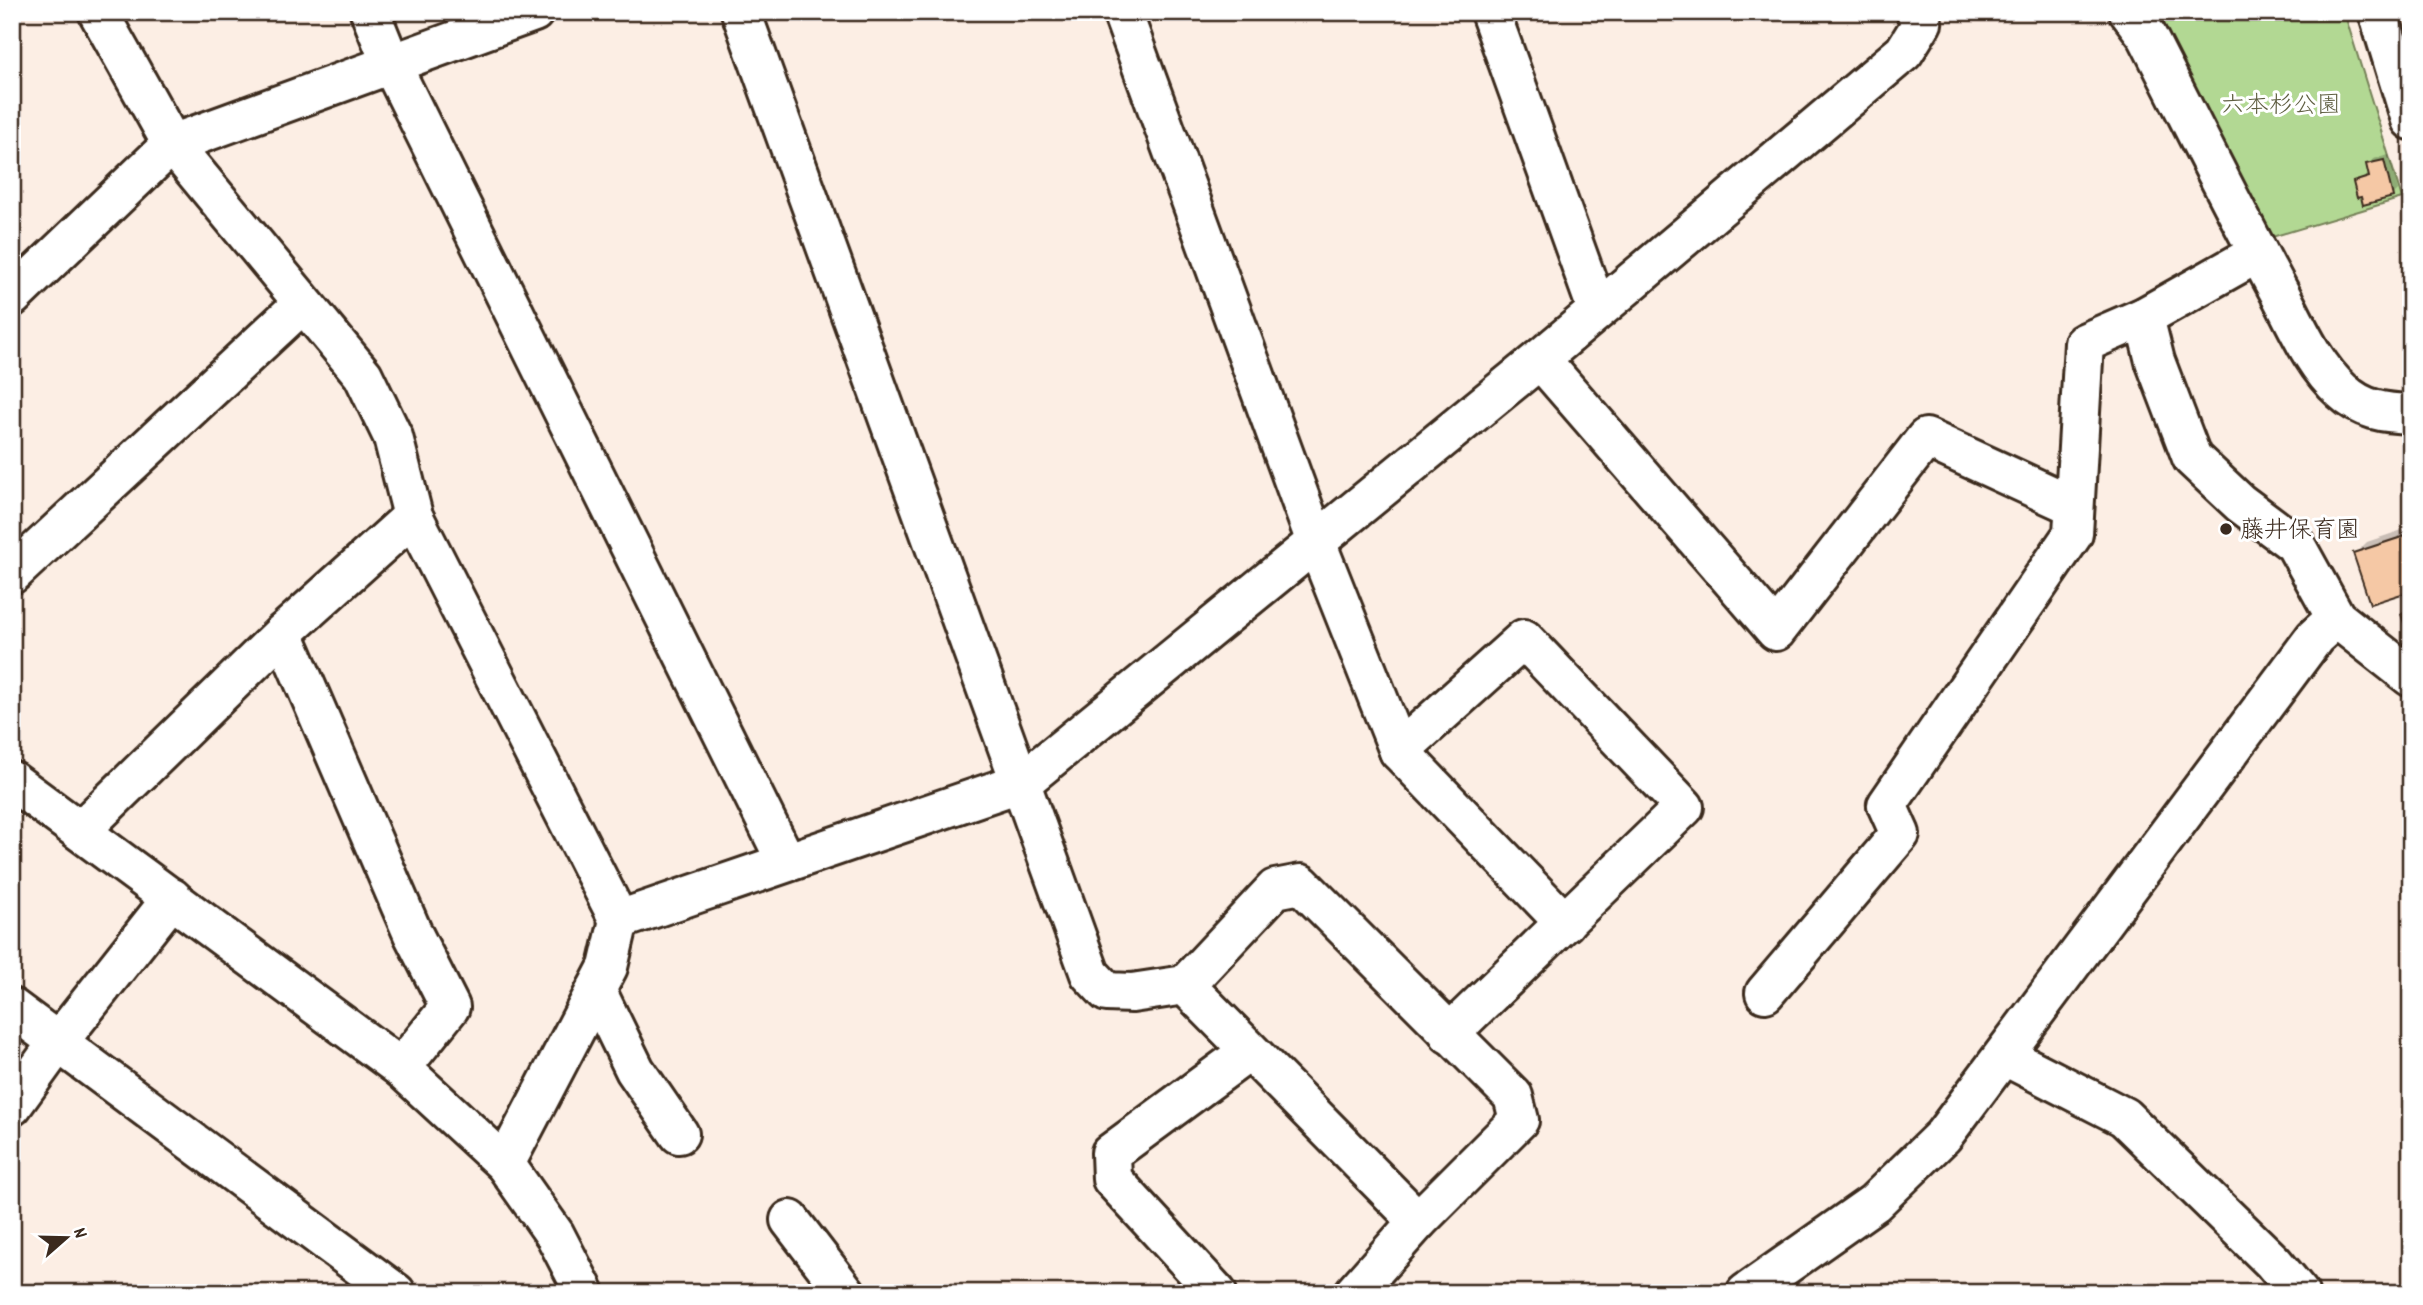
<svg xmlns="http://www.w3.org/2000/svg" width="2423" height="1305" font-family="Dekko,'Klee One',sans-serif">
  <style>
    .built { fill: #fae3d1 }
    .green { fill: #b2d893; stroke: #768158; stroke-width: 2 }
    .shadow { fill: #0003 }
    .building { fill: #f5c8a5; stroke: #3b2a1e; stroke-width: 2 }
    .lines { fill: none; stroke-linecap: round; stroke-linejoin: round }
    .minor-casing { stroke: #3b2a1e; stroke-width: 44 }
    .minor { stroke: #fff; stroke-width: 38 }
    .poi-dot { fill: #3b2a1e; stroke: #fff; stroke-width: 2.5 }
    .labels { text-anchor: middle; stroke-width: 6; stroke-linejoin: round; paint-order: stroke }
    .park-label { font-size: 24px; fill: #5f5e41; stroke: #fff }
    .poi-label { font-size: 24px; fill: #3b2a1e; stroke: #fff; text-anchor: start }
  </style>
  <rect width="100%" height="100%" fill="#fceee4"/>
  <filter id="ink" filterUnits="userSpaceOnUse"><feTurbulence type="fractalNoise" baseFrequency=".0143" numOctaves="2"/><feDisplacementMap in="SourceGraphic" scale="14" xChannelSelector="R" yChannelSelector="G"/><feConvolveMatrix kernelMatrix="1 2 1 2 8 2 1 2 1" color-interpolation-filters="sRGB"/></filter>
  <g filter="url(#ink)">
    <polygon class="built" points="2390,12 2411,12 2411,77"/>
    <polygon class="green" points="2129,12 2344,12 2402,198 2252,243"/>
    <g class="shadow">
      <polygon points="2389,155 2398,190 2392,196 2355,182 2370,174 2368,165 2373,159"/>
      <polygon points="2411,527 2411,589 2355,554 2367,542"/>
    </g>
    <g class="building">
      <polygon points="2384,160 2393,197 2363,205 2361,197 2357,198 2353,182 2369,177 2366,164"/>
      <polygon points="2411,534 2411,591 2370,604 2353,553"/>
      <polygon points="2411,611 2411,644 2401,614"/>
    </g>
    <g class="lines">
      <defs>
        <g id="minor">
          <polyline points="98,12 172,144 363,375 393,437 413,516 619,920"/>
          <polyline points="370,12 391,64 786,861"/>
          <polyline points="741,12 1090,974 1107,992 1132,993 1185,985 1275,889 1301,884 1513,1096 1519,1120 1418,1221 1354,1293"/>
          <polyline points="1122,12 1316,542 1399,751 1565,923"/>
          <polyline points="1490,12 1597,309"/>
          <path d="M2129,12L2147,36C2190,120 2232,205 2277,288C2296,323 2312,364 2342,391C2362,410 2384,413 2411,414"/>
          <polyline points="2378,12 2411,120"/>
          <polyline points="12,297 172,144 534,12"/>
          <polyline points="2144,317 2155,361 2192,458 2240,503 2295,544 2336,618 2411,677"/>
          <polyline points="1540,359 1776,631 1926,438 2074,506"/>
          <polyline points="12,574 302,304"/>
          <polyline points="283,633 413,934 450,1007 401,1068"/>
          <polyline points="1399,751 1524,639 1684,807 1449,1034"/>
          <polyline points="12,781 401,1068 505,1164 555,1235 585,1293"/>
          <polyline points="81,830 283,633 413,516"/>
          <polyline points="1185,985 1418,1221"/>
          <polyline points="596,990 635,1070 679,1134"/>
          <polyline points="1765,993 1900,834 1887,805 2073,534 2084,343 2144,317 2258,253"/>
          <polyline points="12,1008 396,1293"/>
          <polyline points="2005,1056 2124,1117 2273,1262 2299,1293"/>
          <polyline points="12,1106 59,1041 172,898"/>
          <polyline points="505,1164 608,967 619,920 1022,782 1540,359 1904,52 1922,23 1916,12"/>
          <polyline points="790,1220 846,1293"/>
          <polyline points="1217,1293 1112,1179 1111,1153 1248,1052"/>
          <polyline points="1746,1293 1874,1203 1943,1136 2315,637 2336,618"/>
        </g>
      </defs>
      <use href="#minor" class="minor-casing"/>
      <use href="#minor" class="minor"/>
    </g>
  </g>
  <circle class="poi-dot" cx="2226" cy="529" r="7"/>
  <g class="labels">
    <g class="park-label">
      <text x="2281" y="112">六本杉公園</text>
    </g>
    <g class="poi-label">
      <text x="2240" y="537">藤井保育園</text>
    </g>
  </g>
  <rect width="2423" height="1305" fill="none" stroke="#fff" stroke-width="42"/>
  <rect x="21" y="21" width="2381" height="1263" fill="none" stroke="#3b2a1e" stroke-width="2.5" filter="url(#ink)"/>
  <g transform="translate(66 1238) rotate(70)" stroke="#ffffff" stroke-width="5" paint-order="stroke">
  <path d="M0-5L12 26L0 18L-12 26Z" fill="#3b2a1e"/>
  <text y="-10" font-size="19" font-weight="bold" text-anchor="middle" fill="#3b2a1e">N</text>
  </g>
</svg>
